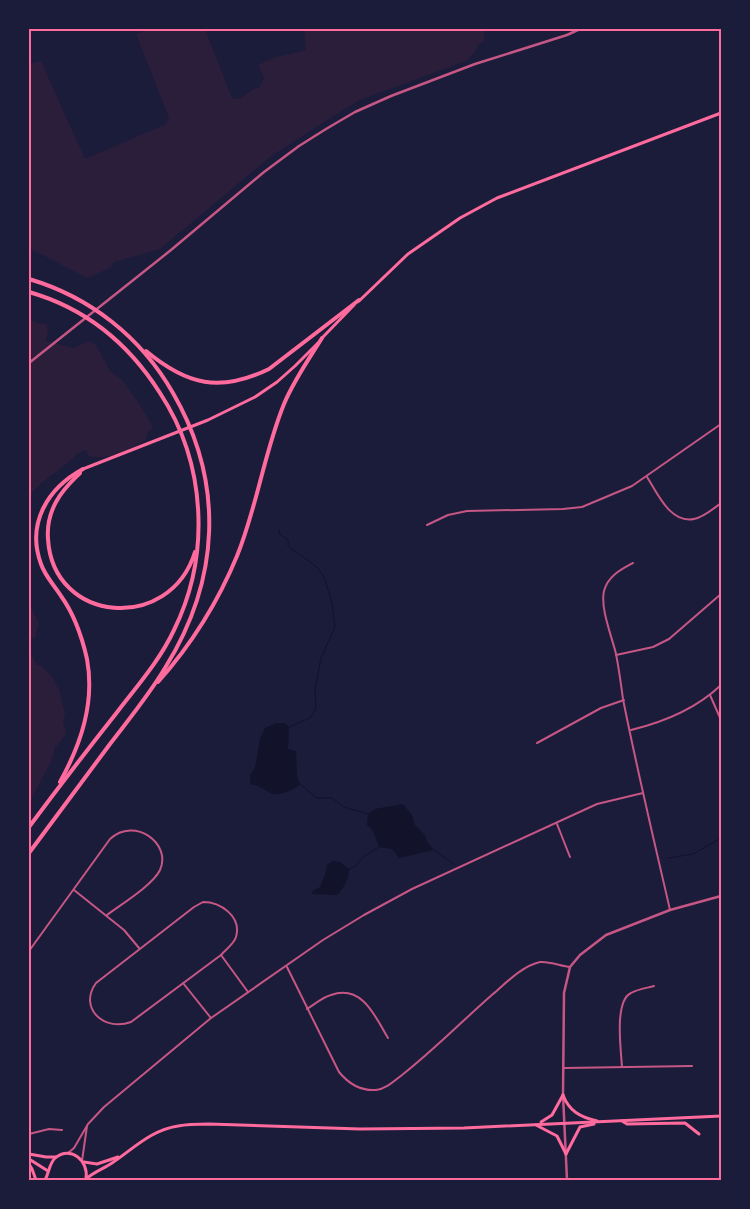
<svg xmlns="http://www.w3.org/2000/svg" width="750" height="1209" font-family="'Sofia Sans Condensed',sans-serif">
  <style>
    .green { fill: #2a1e3b }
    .water { fill: #12122b }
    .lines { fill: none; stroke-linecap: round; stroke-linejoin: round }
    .stream { stroke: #12122b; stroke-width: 1 }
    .minor { stroke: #c65784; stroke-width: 2 }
    .tertiary { stroke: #c65784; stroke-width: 2.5 }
    .secondary { stroke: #ff6b9d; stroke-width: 3 }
    .motorway { stroke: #ff6b9d; stroke-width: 4 }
    .neatline { fill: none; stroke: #ff6b9d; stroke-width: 2 }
  </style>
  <rect width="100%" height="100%" fill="#1b1b3a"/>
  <g class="green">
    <polygon points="150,29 205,29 232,98 240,99 253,89 259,88 264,78 258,65 273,58 306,50 304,29 486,29 484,30 484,41 478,45 476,51 466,61 360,100 340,112 270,157 160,249 114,262 110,268 87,278 29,248 29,64 41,61 85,159 166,124 169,118 136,34"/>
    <path d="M29,319L38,323L47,324L48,331L46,341L74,348L88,341L96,345L110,371L121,379L136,399L153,427L147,434L146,440C129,450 109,461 88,456L86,450C76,453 74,458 66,464C53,475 39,482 29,497Z"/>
    <polygon points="29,603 39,623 35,638 31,638 29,641"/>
    <polygon points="29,651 37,665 40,665 52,677 60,692 62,703 65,713 63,722 66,734 55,748 52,760 29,803"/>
  </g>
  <g class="water">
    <path d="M276,723H285L289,727L288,749L296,751L297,777L300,784C294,790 282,795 273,794C266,792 262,786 250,784V775L255,768L260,739L265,728Z"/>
    <polygon points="403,804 412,815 415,825 425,835 427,842 434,850 399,858 392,849 379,847 373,831 367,825 368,814 375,809"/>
    <path d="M333,861L340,862L349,869C349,880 344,886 338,895L311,894L314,890L320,887L325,875L327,865Z"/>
  </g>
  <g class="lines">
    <g class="stream">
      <polyline points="279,530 280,534 288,540 288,546 317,567 324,577 332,603 335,627 321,658 315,689 316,709 310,718 289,727"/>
      <polyline points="300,784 317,798 332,798 344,807 368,814"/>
      <polyline points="434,850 454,864"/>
      <polyline points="668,858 693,854 721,838"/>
      <polyline points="349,869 356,866 363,857 379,847"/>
    </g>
    <g class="minor">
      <path d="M647,477C657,492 670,524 694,519C704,517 713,509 721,503"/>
      <polyline points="427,525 448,515 467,511 563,509 582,507 632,486 721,424"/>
      <path d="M633,563C620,570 608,576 604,591C600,608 612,637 616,654C619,669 621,684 623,699C637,770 654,840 670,910"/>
      <polyline points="616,655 653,647 669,639 721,594"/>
      <polyline points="710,695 721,720"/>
      <path d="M631,730C664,722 696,709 721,685"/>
      <polyline points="537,743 601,708 624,700"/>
      <polyline points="557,824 570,857"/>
      <polyline points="74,890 124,930 139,948"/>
      <path d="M203,902C220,902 242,916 236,937C234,944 226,949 221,955L131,1022C104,1032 78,1008 96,983L194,907Z"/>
      <path d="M29,951L110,839C135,816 172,844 160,870C153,885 120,905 107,915"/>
      <polyline points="221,955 248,992"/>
      <path d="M287,967L339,1072C348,1083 361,1091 376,1090C386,1089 394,1081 402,1075C434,1050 462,1021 493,994C506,983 522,966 540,962C549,961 561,966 570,967"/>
      <polyline points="183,983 211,1018"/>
      <path d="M307,1009C315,1004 323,997 331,995C362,984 375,1016 388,1038"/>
      <path d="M622,1067C621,1050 614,1001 631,993C638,989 647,988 654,986"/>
      <polyline points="564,1068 692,1066"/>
      <polyline points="29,1134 49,1129 62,1130"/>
      <polyline points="68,1153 74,1148 88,1124 104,1107 211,1018 323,940 364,915 412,889 597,804 643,793"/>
      <polyline points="82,1161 87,1126"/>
      <polyline points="407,1180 426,1180"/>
    </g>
    <g class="tertiary">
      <polyline points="29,363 171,250 264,172 299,146 326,129 355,112 391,96 475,64 567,35 580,29"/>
      <polyline points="567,1180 563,1095 564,993 570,967 580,955 606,935 670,910 721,896"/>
    </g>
    <g class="secondary">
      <polyline points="359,301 408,254 460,218 497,198 721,113"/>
      <polyline points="322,338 354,305"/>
      <polyline points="83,469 208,420 255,397 277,382 295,366 318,343"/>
      <path d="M563,1095C569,1111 580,1117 597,1121"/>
      <polyline points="622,1121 627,1124 685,1123 699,1134"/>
      <polyline points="541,1122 552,1115 563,1095"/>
      <polyline points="536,1125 557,1136 566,1154"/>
      <polyline points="29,1154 46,1157 56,1157"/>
      <polyline points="566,1154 580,1127 594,1124"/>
      <polyline points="29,1159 48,1171"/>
      <polyline points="84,1162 97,1164 118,1157"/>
      <polyline points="29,1164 32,1169 36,1180"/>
      <path d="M86,1179C94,1172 103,1169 112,1163C133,1149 151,1130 178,1126C188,1124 199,1124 209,1124L360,1129L464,1128L721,1116"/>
      <path d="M45,1180C49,1173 49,1164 55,1158C71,1145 89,1161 86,1179"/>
    </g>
    <g class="motorway">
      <path d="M29,279C90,297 141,337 173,393C225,483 220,580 165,668C149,695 129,719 110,744C83,780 56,817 29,853"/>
      <path d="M29,292C85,308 129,344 160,393C206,463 211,555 174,630C160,660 138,685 118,711C88,749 58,788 29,827"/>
      <path d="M146,351C187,385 220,393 269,369L359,300"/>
      <path d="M80,473C71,482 62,490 56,502C50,513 47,526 48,539C53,624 170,633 195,552"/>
      <path d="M158,682C191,645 218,602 237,556C257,507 264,453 284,404C294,380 309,359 322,338"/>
      <path d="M60,782C81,744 95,703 87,659C82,637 74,614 61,596C54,585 45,576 41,564C26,523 48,488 83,469"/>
    </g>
  </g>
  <rect width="750" height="1209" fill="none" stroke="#1b1b3a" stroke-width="60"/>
  <rect x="30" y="30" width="690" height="1149" class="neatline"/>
</svg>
